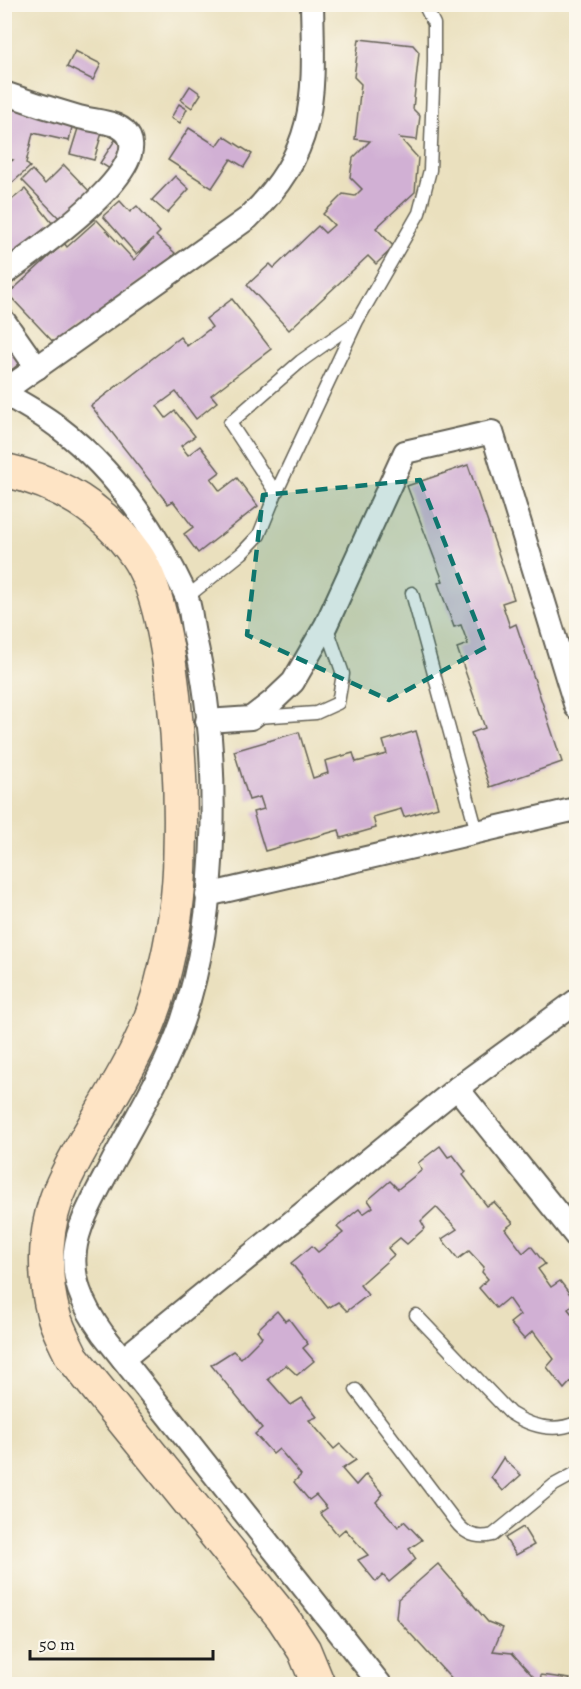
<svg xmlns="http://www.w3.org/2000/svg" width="581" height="1689" font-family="Alegreya,serif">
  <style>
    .building { fill: #d1b0d4 }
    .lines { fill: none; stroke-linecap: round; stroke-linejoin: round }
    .lane-casing { stroke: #646155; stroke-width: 15 }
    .street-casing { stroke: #646155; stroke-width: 26 }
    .secondary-casing { stroke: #646155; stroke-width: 36 }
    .lane { stroke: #fff; stroke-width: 12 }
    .street { stroke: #fff; stroke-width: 22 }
    .secondary { stroke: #fee4c5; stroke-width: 33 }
    .marked { fill: #0f766e; fill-opacity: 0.2; stroke: #0f766e; stroke-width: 4.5; stroke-dasharray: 12 8; stroke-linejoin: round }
  </style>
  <rect width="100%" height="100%" fill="#fbf7ec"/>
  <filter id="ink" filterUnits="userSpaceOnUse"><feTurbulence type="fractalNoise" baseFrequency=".0167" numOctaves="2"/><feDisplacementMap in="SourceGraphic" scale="12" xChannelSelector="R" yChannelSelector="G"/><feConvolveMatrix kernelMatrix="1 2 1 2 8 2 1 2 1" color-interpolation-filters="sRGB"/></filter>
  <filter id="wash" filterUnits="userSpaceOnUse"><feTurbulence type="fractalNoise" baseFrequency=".008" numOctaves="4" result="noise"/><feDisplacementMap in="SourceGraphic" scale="24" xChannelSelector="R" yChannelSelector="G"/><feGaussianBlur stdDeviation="1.35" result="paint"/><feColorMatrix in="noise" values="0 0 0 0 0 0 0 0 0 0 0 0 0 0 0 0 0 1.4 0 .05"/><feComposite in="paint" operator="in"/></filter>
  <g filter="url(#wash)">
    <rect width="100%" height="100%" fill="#eae0be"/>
    <g id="blocks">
      <g class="building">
        <polygon points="359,39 413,45 419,52 413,109 420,116 417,140 400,138 418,158 415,192 376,228 394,247 376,264 368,256 289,330 247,285 270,264 274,268 318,226 325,233 334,225 323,214 343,194 355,196 362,189 350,177 353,158 370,141 355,139 361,84 354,77"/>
        <polygon points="75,51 101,64 93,80 67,67"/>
        <polygon points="190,86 201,94 192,108 181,100"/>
        <polygon points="4,96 75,113 69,141 33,133 26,163 30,167 4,190 4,167 13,160 4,158"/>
        <polygon points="179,104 187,109 180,123 171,118"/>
        <polygon points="80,122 103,129 94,160 70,154"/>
        <polygon points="189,128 217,146 224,136 252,154 244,167 231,159 212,188 168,160"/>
        <polygon points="115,140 129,150 115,172 100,163"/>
        <polygon points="64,165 91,193 62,221 22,180 32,170 45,184"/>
        <polygon points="175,176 189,189 167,213 152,200"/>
        <polygon points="25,189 52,223 4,261 4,206"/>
        <polygon points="120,201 130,212 137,206 160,232 156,236 175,253 153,279 147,275 82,329 78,325 56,345 8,294 64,243 67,247 97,220 134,260 153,239 136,254 103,216"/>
        <polygon points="232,299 271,349 211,395 217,402 196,419 176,392 157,406 166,418 175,411 195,436 181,446 188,455 200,446 220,472 211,479 220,491 237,478 258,506 198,553 184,534 193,527 173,501 168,504 91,406 180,337 187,346 212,327 206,319"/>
        <polygon points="8,340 25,359 4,376 4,343"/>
        <polygon points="468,465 514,599 502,603 510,627 516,624 562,762 490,787 471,733 485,728 457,648 468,644 461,625 454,627 438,583 443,581 407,486"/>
        <polygon points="416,731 438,807 404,817 401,809 373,817 376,828 341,838 339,830 265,851 253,812 264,809 260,797 249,800 234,751 299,732 313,778 328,773 325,761 353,753 356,762 387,754 383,741"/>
        <polygon points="440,1146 448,1157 453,1155 466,1172 463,1175 487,1206 494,1202 513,1223 505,1229 523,1253 531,1246 545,1264 538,1269 551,1287 560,1281 576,1302 568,1309 576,1319 576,1379 575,1377 564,1389 547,1367 554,1359 533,1331 524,1339 510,1323 520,1315 508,1298 496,1308 479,1288 488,1279 482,1272 484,1267 469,1251 458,1259 442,1239 457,1229 436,1207 421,1221 425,1228 407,1244 400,1238 388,1248 394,1255 360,1285 368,1295 347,1311 338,1302 328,1308 291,1263 312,1246 318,1252 343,1233 337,1227 359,1209 363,1214 373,1207 368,1200 390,1181 398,1189 422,1170 418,1163"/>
        <polygon points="277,1311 285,1321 289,1319 308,1344 303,1348 314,1361 297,1375 286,1365 268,1379 291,1405 302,1398 317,1417 309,1420 334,1449 340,1444 356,1460 342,1469 356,1485 366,1474 383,1494 376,1502 398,1527 404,1521 422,1540 409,1549 416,1559 389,1582 383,1575 376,1582 358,1560 368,1555 345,1529 338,1535 320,1513 327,1508 316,1495 309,1500 294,1482 301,1475 279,1449 273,1454 255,1434 262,1428 211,1365 233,1351 241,1358 262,1337 257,1330"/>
        <polygon points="503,1458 521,1475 503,1491 491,1477"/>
        <polygon points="523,1527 534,1545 516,1555 505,1538"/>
        <polygon points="438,1564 488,1622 503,1628 493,1651 512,1653 540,1684 456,1684 396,1618 398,1599"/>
        <polygon points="541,1675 570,1679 569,1684 540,1684"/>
      </g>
    </g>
  </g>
  <g filter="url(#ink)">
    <use href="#blocks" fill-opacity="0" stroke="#646155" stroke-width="1.5"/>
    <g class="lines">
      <defs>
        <g id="lane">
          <polyline points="276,493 230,423 301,361 356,322"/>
          <polyline points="412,593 477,832"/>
          <polyline points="187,597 242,553 259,535 276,493 357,321 419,213 430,170 434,61 434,24 424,4"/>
          <polyline points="258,717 316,713 338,703 343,674 326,625"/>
          <path d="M416,1315L510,1413C530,1426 553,1433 576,1423"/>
          <path d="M356,1390L456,1522C466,1535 477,1539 493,1535L554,1485L576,1473"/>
        </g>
        <g id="street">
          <path d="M4,93C29,102 54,110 79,117C90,120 104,121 115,125C181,154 26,257 4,274"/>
          <polyline points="4,321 37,368"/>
          <path d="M4,391L248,218C319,149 314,96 312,4"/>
          <path d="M4,393C22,404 42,414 58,427C115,470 155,529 185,593C191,605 191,621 194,634C221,747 220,913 182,1022C165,1070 138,1114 114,1159C79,1227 51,1262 103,1334L380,1684"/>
          <polyline points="207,721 251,718 273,701 293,682 326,625 405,452 492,432 576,707"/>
          <polyline points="207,895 576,809"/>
          <polyline points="457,1088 576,1236"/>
          <polyline points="123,1359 457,1088 576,1001"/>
        </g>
        <path id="secondary" d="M4,470C59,482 103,508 136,555C176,612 182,780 180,851C180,895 172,943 161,985C143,1059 94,1116 63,1183C44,1222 42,1274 54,1316C58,1330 66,1344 72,1357L283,1618L304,1650L318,1684"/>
      </defs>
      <use href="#lane" class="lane-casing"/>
      <use href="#street" class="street-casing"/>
      <use href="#secondary" class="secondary-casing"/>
      <use href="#lane" class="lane"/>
      <use href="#street" class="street"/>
      <use href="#secondary" class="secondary"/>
    </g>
  </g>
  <path class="marked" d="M420,480L486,647L389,700L247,635L263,495Z"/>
  <rect width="581" height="1689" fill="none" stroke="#fbf7ec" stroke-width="24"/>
  <path d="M30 1650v9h183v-9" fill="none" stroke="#1c1c1c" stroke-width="3"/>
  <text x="39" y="1650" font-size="18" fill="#1c1c1c" stroke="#fbf7ec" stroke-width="4.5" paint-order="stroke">50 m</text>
</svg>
